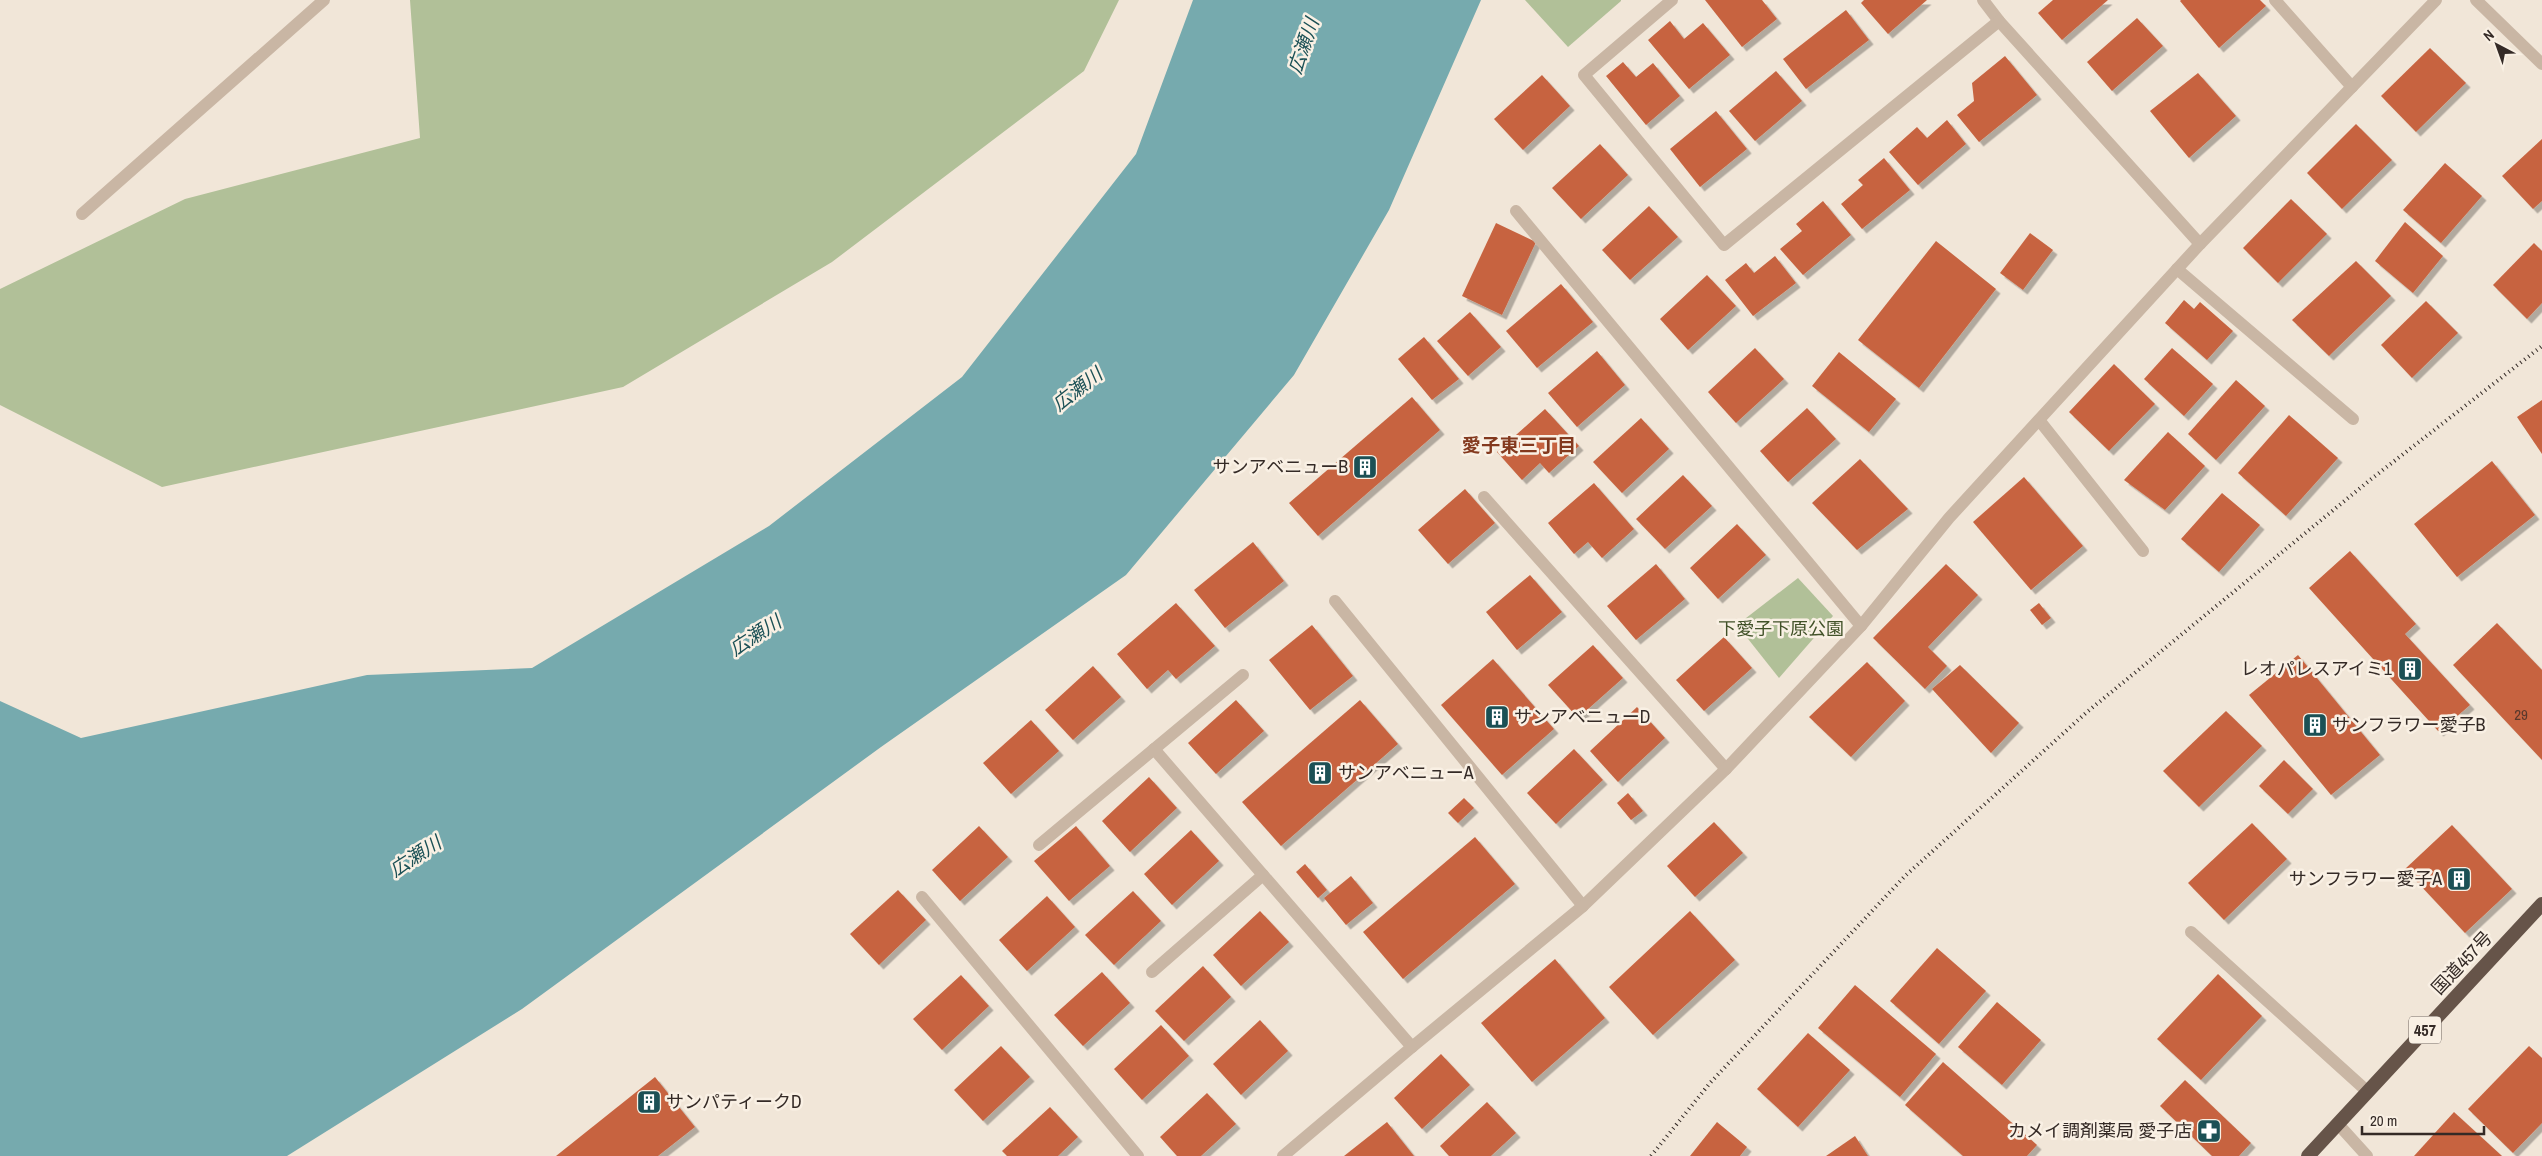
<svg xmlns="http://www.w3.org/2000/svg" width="2542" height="1156" font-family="'Archivo Narrow','Noto Sans JP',sans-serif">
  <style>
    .green { fill: #b1c098 }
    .water { fill: #76aaae }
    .building { fill: #c76440; filter: url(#shadow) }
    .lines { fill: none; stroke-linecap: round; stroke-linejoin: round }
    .service { stroke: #c9b6a4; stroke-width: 12 }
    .minor { stroke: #c9b6a4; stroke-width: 12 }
    .trunk { stroke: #665449; stroke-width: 14 }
    .rail { stroke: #342a26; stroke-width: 4; stroke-dasharray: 1 4; stroke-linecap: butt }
    .labels { text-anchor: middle; stroke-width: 5; stroke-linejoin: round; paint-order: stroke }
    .number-label { font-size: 15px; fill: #59382c }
    .shield { fill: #f9f0e4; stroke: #6f655f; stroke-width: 1 }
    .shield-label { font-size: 16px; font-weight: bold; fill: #342a26 }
    .poi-label { font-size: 18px; fill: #342a26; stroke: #f9f0e4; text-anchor: end }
    .park-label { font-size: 18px; fill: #425229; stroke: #f9f0e4 }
    .street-label { font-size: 18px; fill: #342a26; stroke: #f9f0e4 }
    .water-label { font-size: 19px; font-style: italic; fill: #1b5055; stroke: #f9f0e4 }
    .neighbourhood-label { font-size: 19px; font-weight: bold; fill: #83391e; stroke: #f9f0e4 }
  </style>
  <defs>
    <filter id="shadow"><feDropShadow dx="4.5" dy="4.5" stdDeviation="0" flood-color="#0004"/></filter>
  </defs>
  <rect width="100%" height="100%" fill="#f1e6d8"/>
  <g class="green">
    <polygon points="410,0 1119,0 1084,71 832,262 623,387 162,487 0,405 0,289 185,199 420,138"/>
    <polygon points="1525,0 1621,0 1621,1 1568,47"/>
    <polygon points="1798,578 1833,616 1779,678 1737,625"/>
  </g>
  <polygon class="water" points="1193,0 1481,0 1389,210 1294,375 1126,575 881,747 522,1009 287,1156 0,1156 0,701 81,738 367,675 532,668 769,526 962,377 1136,154"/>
  <g class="building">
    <polygon points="1705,0 1762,0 1777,19 1742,47"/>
    <polygon points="1864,0 1927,0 1888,34 1861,3"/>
    <polygon points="2053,0 2108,0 2062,40 2038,13"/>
    <polygon points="2181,0 2260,0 2266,6 2219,48 2180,1"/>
    <polygon points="1846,10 1869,40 1806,89 1783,59"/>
    <polygon points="2137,18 2163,46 2112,91 2087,62"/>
    <polygon points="1670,21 1684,39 1703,23 1730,55 1689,89 1648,40"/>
    <polygon points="2430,48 2466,83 2416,132 2381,96"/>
    <polygon points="2005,56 2037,95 1979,142 1957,115 1974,101 1972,83"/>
    <polygon points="1623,62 1636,77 1653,63 1680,96 1646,125 1606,76"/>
    <polygon points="1776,71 1802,101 1755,141 1729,111"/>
    <polygon points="2198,73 2236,116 2189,158 2150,111"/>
    <polygon points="1542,75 1570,106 1523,150 1494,119"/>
    <polygon points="1716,111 1747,149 1700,187 1670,149"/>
    <polygon points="1947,120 1966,144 1918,185 1889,152 1917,127 1927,138"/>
    <polygon points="2356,124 2392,160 2342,209 2307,173"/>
    <polygon points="2542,139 2542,201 2533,209 2502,176"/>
    <polygon points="1600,144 1628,175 1581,219 1552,188"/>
    <polygon points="1884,158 1910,190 1862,229 1841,204 1863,185 1858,180"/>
    <polygon points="2445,163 2482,196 2441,243 2403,210"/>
    <polygon points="2291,199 2327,234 2278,283 2243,248"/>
    <polygon points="1823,201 1851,235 1803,275 1780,249 1802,231 1796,224"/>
    <polygon points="1649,206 1678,237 1630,280 1602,250"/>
    <polygon points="2405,222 2443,256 2413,293 2375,261"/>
    <polygon points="1496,223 1536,242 1502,315 1462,296"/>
    <polygon points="2030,233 2053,250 2023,290 2000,273"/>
    <polygon points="1936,241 1996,289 1919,388 1858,340"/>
    <polygon points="2534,243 2542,251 2542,303 2527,319 2493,285"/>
    <polygon points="1775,256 1796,283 1753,316 1725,280 1746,263 1754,273"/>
    <polygon points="2356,261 2391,296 2329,356 2292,320"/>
    <polygon points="1707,275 1736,306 1688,350 1660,319"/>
    <polygon points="1561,284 1593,322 1537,368 1506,331"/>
    <polygon points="2184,300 2194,309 2200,302 2233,331 2207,360 2165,323"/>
    <polygon points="2426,301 2458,333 2412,378 2381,345"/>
    <polygon points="1470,312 1501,347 1468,376 1437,341"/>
    <polygon points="1424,337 1459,379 1432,400 1398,359"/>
    <polygon points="1755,348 1784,379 1736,423 1708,392"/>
    <polygon points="2172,348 2213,384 2184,416 2144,379"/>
    <polygon points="1597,351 1625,385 1577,427 1548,393"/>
    <polygon points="1839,352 1896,399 1869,432 1812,386"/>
    <polygon points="2114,364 2155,404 2109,451 2069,412"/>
    <polygon points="2236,380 2265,406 2216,460 2188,434"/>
    <polygon points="1412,397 1440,430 1318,536 1289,503"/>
    <polygon points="2542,400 2542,454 2517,417"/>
    <polygon points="1807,408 1836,439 1788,482 1760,451"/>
    <polygon points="1545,409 1579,446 1549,473 1540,463 1522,480 1497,452"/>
    <polygon points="2289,415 2338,458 2286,516 2238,473"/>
    <polygon points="1641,418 1669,449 1622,493 1593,462"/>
    <polygon points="2168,432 2205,466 2165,510 2124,480"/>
    <polygon points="1860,459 1908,509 1857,550 1812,503"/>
    <polygon points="2492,461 2535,515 2457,577 2414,524"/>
    <polygon points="1683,475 1712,506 1665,549 1636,519"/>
    <polygon points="2024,477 2083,546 2031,590 1973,522"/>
    <polygon points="1594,483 1634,529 1602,558 1588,542 1574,554 1548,523"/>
    <polygon points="1465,489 1495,523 1448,564 1418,530"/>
    <polygon points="2222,493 2260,525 2219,572 2181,539"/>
    <polygon points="1737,524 1766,555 1718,599 1690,568"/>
    <polygon points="1253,542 1284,581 1225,628 1194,590"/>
    <polygon points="2350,551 2416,624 2405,634 2470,705 2439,732 2309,588"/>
    <polygon points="1656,564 1685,599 1636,640 1607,606"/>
    <polygon points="1946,564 1978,595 1928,647 1947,666 1925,689 1873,638"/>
    <polygon points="1530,575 1562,612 1517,650 1486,612"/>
    <polygon points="1176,603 1215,646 1176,679 1168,670 1147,689 1117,654"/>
    <polygon points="2039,603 2051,618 2042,625 2030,610"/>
    <polygon points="2497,623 2542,670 2542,760 2453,665"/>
    <polygon points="1312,625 1353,676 1310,710 1269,660"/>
    <polygon points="1724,637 1752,668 1704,711 1676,680"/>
    <polygon points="1593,645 1623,678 1578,718 1548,685"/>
    <polygon points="2298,655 2380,755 2331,795 2249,695"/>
    <polygon points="1493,659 1554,729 1502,775 1441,705"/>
    <polygon points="1867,662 1905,701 1851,757 1809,717"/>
    <polygon points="1960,665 2019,723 1991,753 1932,689"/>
    <polygon points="1093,666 1121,697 1073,740 1045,710"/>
    <polygon points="1236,700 1264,731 1216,774 1188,743"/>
    <polygon points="1360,700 1398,744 1281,846 1242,802"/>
    <polygon points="1637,707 1665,738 1618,782 1590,751"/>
    <polygon points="2226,711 2262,746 2199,807 2163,771"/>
    <polygon points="1031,720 1059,751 1011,794 983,763"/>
    <polygon points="1574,749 1603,780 1556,824 1527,793"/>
    <polygon points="2284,760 2313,789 2288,814 2259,786"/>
    <polygon points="1149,777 1177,808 1130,852 1102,821"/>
    <polygon points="1628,793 1643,811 1631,820 1617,803"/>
    <polygon points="1464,798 1474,808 1458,823 1448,813"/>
    <polygon points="1714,822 1743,853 1695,897 1667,866"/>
    <polygon points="2252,823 2287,859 2224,920 2188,883"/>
    <polygon points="2452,825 2512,889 2465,933 2405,869"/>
    <polygon points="979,826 1008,857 960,901 932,870"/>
    <polygon points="1076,826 1110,866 1069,901 1034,861"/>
    <polygon points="1191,830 1219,861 1172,905 1144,874"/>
    <polygon points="1475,837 1515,884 1403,979 1363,932"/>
    <polygon points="1305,864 1327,890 1318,898 1296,872"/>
    <polygon points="1351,876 1373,903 1346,925 1324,898"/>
    <polygon points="898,890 926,920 879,965 850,934"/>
    <polygon points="1133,891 1161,921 1114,965 1085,935"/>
    <polygon points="1047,896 1075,927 1027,971 999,940"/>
    <polygon points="1260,911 1289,942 1241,986 1213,955"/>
    <polygon points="1690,911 1735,960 1653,1035 1609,987"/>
    <polygon points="1937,948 1986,991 1939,1044 1890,1001"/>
    <polygon points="1555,959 1605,1018 1532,1082 1481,1023"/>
    <polygon points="1203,966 1231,997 1184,1041 1155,1011"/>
    <polygon points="1102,972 1130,1003 1083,1046 1054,1015"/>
    <polygon points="2218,974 2262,1016 2201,1080 2157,1039"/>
    <polygon points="961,975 989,1006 942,1050 913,1019"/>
    <polygon points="1855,985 1936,1054 1900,1097 1818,1028"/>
    <polygon points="1997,1002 2041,1040 2002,1085 1958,1047"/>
    <polygon points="1260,1020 1288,1051 1241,1095 1213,1064"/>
    <polygon points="1161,1025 1189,1056 1142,1100 1114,1069"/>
    <polygon points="1808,1033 1850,1070 1798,1127 1757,1089"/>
    <polygon points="1001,1046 1030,1077 983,1121 954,1090"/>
    <polygon points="2529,1046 2542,1058 2542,1123 2513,1153 2468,1109"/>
    <polygon points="1441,1054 1470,1085 1422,1129 1394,1098"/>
    <polygon points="1943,1062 2037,1145 2027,1156 1963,1156 1905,1105"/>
    <polygon points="655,1077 695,1127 658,1156 556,1156"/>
    <polygon points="2185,1080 2251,1143 2239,1156 2212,1156 2160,1106"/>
    <polygon points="1207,1093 1236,1124 1201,1156 1177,1156 1160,1137"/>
    <polygon points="1487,1102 1516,1133 1491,1156 1449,1156 1440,1146"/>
    <polygon points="1050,1107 1078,1137 1058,1156 1007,1156 1002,1151"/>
    <polygon points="2454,1112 2502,1156 2414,1156"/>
    <polygon points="1387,1122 1414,1156 1344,1156"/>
    <polygon points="1717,1122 1747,1147 1740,1156 1690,1156"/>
    <polygon points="1855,1136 1868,1156 1826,1156"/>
  </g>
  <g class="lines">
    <g class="service">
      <polyline points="2039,420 2143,551"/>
      <polyline points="2191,932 2368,1092"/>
      <polyline points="2338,1124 2367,1156"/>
    </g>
    <g class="minor">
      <polyline points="1672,0 1584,75 1724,245 1999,21 1983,0"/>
      <polyline points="2275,0 2352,87"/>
      <polyline points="2476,0 2542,64"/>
      <polyline points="1999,21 2200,244"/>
      <polyline points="1516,211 1861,626"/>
      <polyline points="82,214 324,0"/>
      <polyline points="2177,269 2353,419"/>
      <polyline points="1484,497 1726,769"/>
      <polyline points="1335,601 1583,906"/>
      <polyline points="1154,749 1412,1047"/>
      <polyline points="1039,845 1243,675"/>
      <polyline points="922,897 1138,1156"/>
      <polyline points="1152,972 1263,875"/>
      <polyline points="1283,1156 1412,1047 1583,906 1726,769 1861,626 1949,518 2200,244 2436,0"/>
    </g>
    <polyline class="trunk" points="2308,1156 2542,904"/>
    <polyline class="rail" points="1651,1156 1710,1083 1905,876 2087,712 2370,480 2542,346"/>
  </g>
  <defs>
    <symbol id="building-square" viewBox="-11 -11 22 22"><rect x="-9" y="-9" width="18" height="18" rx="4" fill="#1b5055" stroke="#f9f0e4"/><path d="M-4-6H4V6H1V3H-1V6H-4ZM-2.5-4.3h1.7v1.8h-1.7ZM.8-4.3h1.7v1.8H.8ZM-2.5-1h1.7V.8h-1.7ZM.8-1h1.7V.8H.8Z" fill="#fff"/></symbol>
    <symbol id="pharmacy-square" viewBox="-11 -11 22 22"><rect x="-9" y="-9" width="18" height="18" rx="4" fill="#1b5055" stroke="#f9f0e4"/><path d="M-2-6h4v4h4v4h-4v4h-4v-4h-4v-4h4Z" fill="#fff"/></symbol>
  </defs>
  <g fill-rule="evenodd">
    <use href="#building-square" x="1351" y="453" width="28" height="28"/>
    <use href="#building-square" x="2396" y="655" width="28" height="28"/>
    <use href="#building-square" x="1483" y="703" width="28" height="28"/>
    <use href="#building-square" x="2301" y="711" width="28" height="28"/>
    <use href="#building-square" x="1306" y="759" width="28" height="28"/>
    <use href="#building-square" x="2445" y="865" width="28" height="28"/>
    <use href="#building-square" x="635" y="1088" width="28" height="28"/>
    <use href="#pharmacy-square" x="2195" y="1117" width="28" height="28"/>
  </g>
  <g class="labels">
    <g class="number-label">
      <text x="2521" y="720">29</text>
    </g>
    <rect class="shield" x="2409" y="1016.5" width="32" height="27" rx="4"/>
    <g class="shield-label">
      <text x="2425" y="1036">457</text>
    </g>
    <g class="poi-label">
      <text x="1348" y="473">サンアベニューB</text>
      <text x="2392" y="675">レオパレスアイミ1</text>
      <text x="1514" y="723" text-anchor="start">サンアベニューD</text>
      <text x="2332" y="731" text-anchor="start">サンフラワー愛子B</text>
      <text x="1338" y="779" text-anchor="start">サンアベニューA</text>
      <text x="2442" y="885">サンフラワー愛子A</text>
      <text x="666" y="1108" text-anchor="start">サンパティークD</text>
      <text x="2192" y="1137">カメイ調剤薬局 愛子店</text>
    </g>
    <g class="park-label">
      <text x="1781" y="635">下愛子下原公園</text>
    </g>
    <g class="street-label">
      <text transform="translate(2462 963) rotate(-47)" y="6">国道457号</text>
    </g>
    <g class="water-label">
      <text transform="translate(1303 46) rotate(-71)" y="7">広瀬川</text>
      <text transform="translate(1077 389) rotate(-38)" y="7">広瀬川</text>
      <text transform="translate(755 635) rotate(-33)" y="7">広瀬川</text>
      <text transform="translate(415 856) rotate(-33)" y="7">広瀬川</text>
    </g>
    <g class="neighbourhood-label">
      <text x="1519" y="452">愛子東三丁目</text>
    </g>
  </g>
  <g transform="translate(2497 45) rotate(319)" stroke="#f9f0e4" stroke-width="4" paint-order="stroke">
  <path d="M0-4L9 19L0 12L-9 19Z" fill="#342a26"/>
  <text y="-8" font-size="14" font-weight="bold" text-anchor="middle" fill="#342a26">N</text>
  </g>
  <path d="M2362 1126v8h122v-8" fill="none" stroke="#342a26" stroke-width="2.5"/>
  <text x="2370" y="1126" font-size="15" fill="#342a26" stroke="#f9f0e4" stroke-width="4" paint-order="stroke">20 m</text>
</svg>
